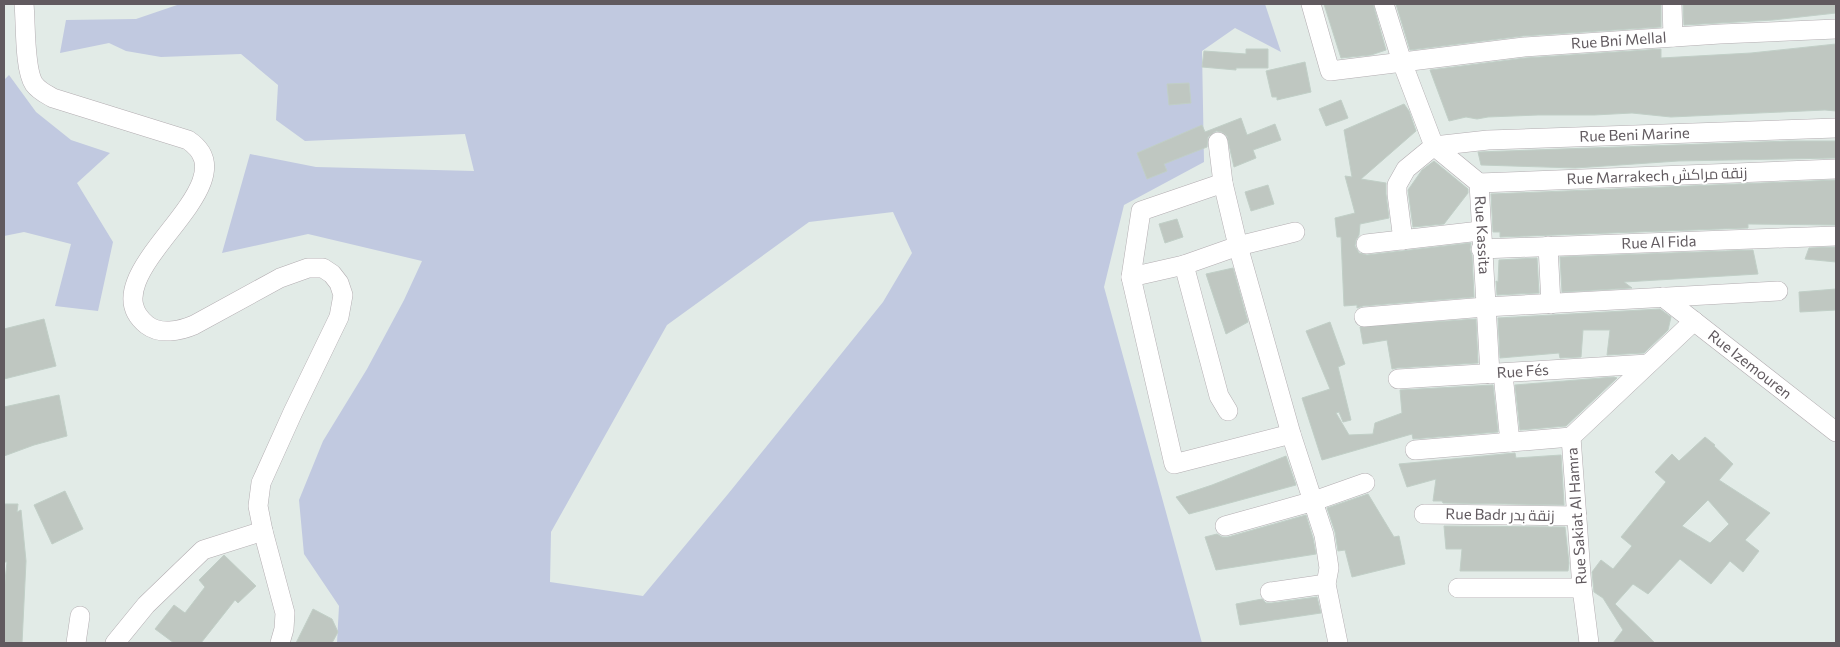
<svg xmlns="http://www.w3.org/2000/svg" width="1840" height="647" font-family="Commissioner,Cairo,sans-serif">
  <style>
    .green { fill: #c1c9e0; fill-rule: evenodd }
    .building { fill: #bfc7c1; stroke: #c1cfc7; fill-rule: evenodd }
    .lines { fill: none; stroke-linecap: round; stroke-linejoin: round }
    .minor-casing { stroke: #b3adb1; stroke-width: 20 }
    .minor { stroke: #fff; stroke-width: 19 }
    .labels { text-anchor: middle; stroke-width: 4; stroke-linejoin: round; paint-order: stroke }
    .street-label { font-size: 15px; fill: #615a5f; stroke: #fff }
  </style>
  <rect width="100%" height="100%" fill="#e2ebe7"/>
  <g class="green">
    <path d="M180,4H1265L1281,52L1235,28L1202,51L1204,162L1124,205L1104,287L1202,643H337L339,606L304,554L299,500L323,441L367,369L404,300L422,261L308,234L222,253L250,154L316,167L474,171L465,134L305,141L276,120L278,85L241,54L161,57L126,51L109,43L60,53L66,20L136,19ZM893,212L912,253L883,302L728,494L643,596L550,582L551,532L667,325L809,222Z"/>
    <polygon points="9,75 36,112 71,140 110,153 77,183 113,242 98,311 55,306 71,244 24,232 4,236 4,80"/>
  </g>
  <g class="building">
    <polygon points="1324,4 1373,4 1386,50 1371,55 1341,58"/>
    <polygon points="1396,4 1661,4 1661,27 1523,36 1410,50"/>
    <polygon points="1683,4 1836,4 1836,13 1773,20 1684,25"/>
    <polygon points="1836,44 1836,111 1825,110 1671,117 1632,113 1594,115 1538,115 1488,117 1477,119 1466,117 1449,121 1430,70 1525,58 1661,49 1661,58 1751,53"/>
    <polygon points="1246,49 1268,49 1268,68 1236,68 1236,70 1202,67 1204,51 1246,54"/>
    <polygon points="1305,62 1311,92 1277,100 1277,97 1272,97 1266,71"/>
    <polygon points="1189,83 1191,103 1169,105 1167,84"/>
    <polygon points="1341,100 1348,118 1326,126 1319,109"/>
    <polygon points="1404,104 1409,111 1416,131 1361,179 1386,183 1386,194 1389,218 1360,224 1359,235 1356,240 1355,246 1359,253 1367,255 1471,243 1470,250 1472,255 1474,297 1363,306 1357,308 1357,305 1344,306 1341,237 1337,237 1335,218 1355,213 1345,176 1352,177 1344,130"/>
    <polygon points="1241,118 1247,135 1275,124 1281,140 1253,150 1256,158 1234,167 1227,136 1222,132 1216,131 1208,137 1207,147 1164,164 1167,171 1147,179 1137,153 1202,125 1205,132"/>
    <polygon points="1789,141 1836,141 1836,158 1678,161 1575,168 1481,165 1478,152"/>
    <polygon points="1434,161 1468,189 1468,193 1444,224 1413,227 1408,190 1422,170"/>
    <polygon points="1836,180 1836,225 1748,224 1748,228 1500,237 1500,232 1493,232 1491,194"/>
    <polygon points="1268,185 1274,204 1251,211 1245,192"/>
    <polygon points="1177,219 1183,237 1165,243 1159,224"/>
    <polygon points="1836,247 1836,262 1805,259 1809,248"/>
    <polygon points="1753,250 1758,274 1624,282 1632,288 1562,292 1560,257"/>
    <polygon points="1537,258 1539,293 1497,295 1496,281 1498,282 1499,260"/>
    <polygon points="1233,268 1248,322 1226,334 1206,274"/>
    <polygon points="1836,289 1836,310 1800,312 1799,292"/>
    <polygon points="1660,309 1671,317 1668,330 1644,353 1607,355 1610,330 1583,330 1581,357 1560,358 1559,353 1500,358 1498,318"/>
    <polygon points="44,319 56,366 4,379 4,329"/>
    <polygon points="1476,319 1478,363 1397,368 1392,369 1387,340 1363,344 1360,327"/>
    <polygon points="1330,322 1345,364 1338,367 1351,420 1343,422 1339,412 1336,413 1349,435 1373,434 1375,423 1402,413 1400,390 1493,385 1498,432 1413,439 1412,434 1322,460 1302,398 1330,389 1306,331"/>
    <polygon points="1614,377 1617,378 1566,426 1520,430 1515,385"/>
    <polygon points="59,395 67,436 34,445 4,456 4,407"/>
    <path d="M1705,437L1715,445L1714,446L1733,464L1719,480L1770,513L1745,540L1759,551L1743,572L1730,561L1711,584L1680,559L1648,594L1633,584L1615,604L1655,643H1613L1623,630L1603,598L1594,592L1592,572L1601,560L1613,569L1632,546L1621,537L1666,482L1655,472L1672,454L1679,461ZM1708,500L1729,524L1710,543L1682,526Z"/>
    <polygon points="1515,453 1516,458 1561,455 1564,505 1443,503 1442,501 1433,501 1436,479 1407,487 1399,464"/>
    <polygon points="1286,456 1296,485 1189,514 1176,497 1212,485"/>
    <polygon points="65,491 83,529 52,544 34,505"/>
    <polygon points="1368,494 1394,537 1399,536 1405,564 1352,577 1345,550 1338,551 1335,532 1327,508"/>
    <polygon points="4,504 18,504 17,512 21,510 26,561 22,643 4,643 4,590 7,562 4,562"/>
    <polygon points="1306,515 1313,538 1316,554 1216,570 1205,537 1217,534 1222,537 1228,537"/>
    <polygon points="1444,526 1565,527 1569,563 1568,571 1460,571 1462,549 1446,549"/>
    <polygon points="224,555 256,586 238,603 235,600 201,643 174,643 155,629 174,605 185,613 205,587 199,580"/>
    <polygon points="1317,597 1321,613 1240,625 1236,604 1262,599 1266,603 1272,603"/>
    <polygon points="313,609 332,619 338,632 332,643 296,643"/>
  </g>
  <g class="lines">
    <defs>
      <g id="minor">
        <path d="M24,4C26,23 24,69 34,84C39,91 46,94 53,98L188,140C257,186 84,275 147,325C160,335 180,331 194,325L280,278L308,268H323L332,274L339,283L343,295L339,317L293,412L261,483L258,506L263,531L285,613L284,629L280,643"/>
        <path id="s1" d="M1311,4L1330,71L1524,47L1720,34L1836,29"/>
        <path id="s2" d="M1384,4L1402,62L1434,146L1479,183L1490,374"/>
        <polyline points="1672,4 1673,37"/>
        <polyline points="1218,142 1223,183 1238,246 1291,434 1324,535 1329,568 1326,584 1338,643"/>
        <polyline points="1479,183 1836,169"/>
        <path id="s3" d="M1403,240L1397,194V185L1406,169L1434,146L1488,140L1836,128"/>
        <polyline points="1366,244 1480,231"/>
        <polyline points="1548,246 1551,304"/>
        <path id="s4" d="M1481,249L1836,236"/>
        <polyline points="1184,265 1219,396 1228,411"/>
        <polyline points="1131,277 1141,211 1223,183"/>
        <path id="s5" d="M1663,297L1836,432"/>
        <polyline points="1364,317 1485,307 1778,291"/>
        <polyline points="1503,374 1510,442"/>
        <path id="s6" d="M1398,379L1648,364"/>
        <polyline points="1291,434 1174,464 1131,277 1184,265 1238,246 1295,232"/>
        <polyline points="1415,450 1571,437"/>
        <polyline points="1424,514 1577,516"/>
        <polyline points="1225,526 1314,501 1365,483"/>
        <polyline points="1458,588 1582,588"/>
        <polyline points="1270,592 1326,584"/>
        <polyline points="76,643 80,616"/>
        <polyline points="115,643 146,605 203,550 263,531"/>
        <polyline points="1589,643 1582,588 1571,437 1694,321"/>
      </g>
    </defs>
    <use href="#minor" class="minor-casing"/>
    <use href="#minor" class="minor"/>
  </g>
  <g class="labels">
    <g class="street-label">
      <text dy="5" stroke="none"><textPath href="#s1" startOffset="360">Rue Bni Mellal</textPath></text>
      <text dy="5" stroke="none"><textPath href="#s3" startOffset="311">Rue Beni Marine</textPath></text>
      <text transform="translate(1657 176) rotate(-2)" y="5">Rue Marrakech زنقة مراكش</text>
      <text dy="5" stroke="none"><textPath href="#s2" startOffset="261">Rue Kassita</textPath></text>
      <text dy="5" stroke="none"><textPath href="#s4" startOffset="178">Rue Al Fida</textPath></text>
      <text dy="5" stroke="none"><textPath href="#s5" startOffset="110">Rue Izemouren</textPath></text>
      <text dy="5" stroke="none"><textPath href="#s6" startOffset="125">Rue Fés</textPath></text>
      <text transform="translate(1500 515) rotate(1)" y="5">Rue Badr زنقة بدر</text>
      <text transform="translate(1577 516) rotate(-94)" y="5">Rue Sakiat Al Hamra</text>
    </g>
  </g>
  <rect width="1840" height="647" fill="none" stroke="#615a5f" stroke-width="10"/>
</svg>
